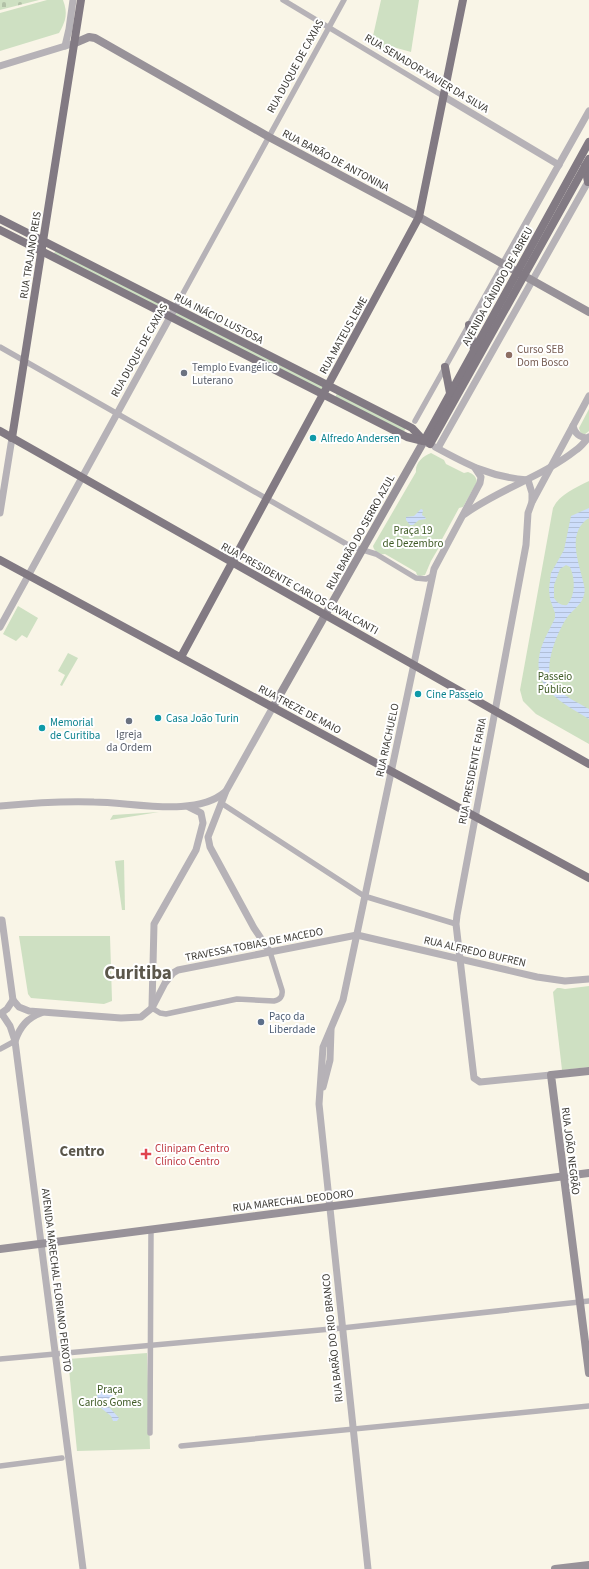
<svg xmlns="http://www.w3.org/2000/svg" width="589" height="1569" font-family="'Source Sans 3',sans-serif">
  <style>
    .green { fill: #cee0c2 }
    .cemetery { fill: url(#cemetery-stones) }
    .water { fill: url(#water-rules); fill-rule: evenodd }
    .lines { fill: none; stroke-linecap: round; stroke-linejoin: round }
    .minor { stroke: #b6b2b7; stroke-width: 5.5 }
    .tertiary { stroke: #b6b2b7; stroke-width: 7 }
    .secondary { stroke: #989299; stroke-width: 8 }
    .primary { stroke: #827a83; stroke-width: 8 }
    .education-dot { fill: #8d6e63; stroke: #fff; stroke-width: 1.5 }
    .worship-dot { fill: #6b7280; stroke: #fff; stroke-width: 1.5 }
    .culture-dot { fill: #0f9aa8; stroke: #fff; stroke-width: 1.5 }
    .service-dot { fill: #5c6f8a; stroke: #fff; stroke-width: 1.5 }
    .health-dot { fill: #e0444e; stroke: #fff; stroke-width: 1.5 }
    .labels { text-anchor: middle; stroke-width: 4; stroke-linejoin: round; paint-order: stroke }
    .street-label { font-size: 11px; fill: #3d3b36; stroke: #fff }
    .education-label { font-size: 11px; fill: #785e54; stroke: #fff; text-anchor: start }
    .worship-label { font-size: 11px; fill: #5b616d; stroke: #fff; text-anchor: start }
    .culture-label { font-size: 11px; fill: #0d838f; stroke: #fff; text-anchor: start }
    .park-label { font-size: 11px; fill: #3e5a25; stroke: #fff }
    .service-label { font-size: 11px; fill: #4e5e75; stroke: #fff; text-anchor: start }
    .health-label { font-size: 11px; fill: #be3a42; stroke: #fff; text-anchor: start }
    .district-label { font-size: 15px; font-weight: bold; fill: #5b574b; stroke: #fff }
    .town-label { font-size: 19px; font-weight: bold; fill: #5b574b; stroke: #fff }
  </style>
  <defs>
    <pattern id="cemetery-stones" width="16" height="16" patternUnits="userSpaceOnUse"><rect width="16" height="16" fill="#cee0c2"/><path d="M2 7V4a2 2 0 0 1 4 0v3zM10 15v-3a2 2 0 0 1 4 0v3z" fill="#b2c1a7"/></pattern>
    <pattern id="water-rules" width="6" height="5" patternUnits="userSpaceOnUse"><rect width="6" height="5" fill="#cdddfb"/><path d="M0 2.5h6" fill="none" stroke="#b1bfd8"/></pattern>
  </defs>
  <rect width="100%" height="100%" fill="#f9f5e7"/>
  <g class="green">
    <path d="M47,0H63C68,13 66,21 59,33L0,51V13Z"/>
    <polygon points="381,0 419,0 411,52 386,45 383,51 371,45"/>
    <polygon points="57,249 165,305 161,311 52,256"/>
    <polygon points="178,309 326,385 321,393 173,318"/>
    <polygon points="337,393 406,428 403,433 335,398"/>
    <polygon points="589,409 589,431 584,435 581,434 579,428"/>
    <path d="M431,453L444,460L446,464L464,473L468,472C473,474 476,476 477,482L463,507L459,508L441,541V544L431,561L425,575L420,576L417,575L416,572L385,554C379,555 374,551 373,546L416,472C415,463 423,456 431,453Z"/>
    <path d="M589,481V744L536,714L523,701L520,690L553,508C560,494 575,488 589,481Z"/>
    <polygon points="18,606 38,618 27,638 22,635 16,641 3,634"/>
    <polygon points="68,653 78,658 62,686 60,685 65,675 58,671"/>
    <polygon points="159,812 110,820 113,815"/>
    <polygon points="124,860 125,910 122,910 115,861"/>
    <polygon points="19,936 110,936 112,1001 104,1004 31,998 28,994"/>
    <polygon points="589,986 589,1067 562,1070 553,992 557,988 560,988 565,989"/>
    <polygon points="147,1353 150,1449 77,1451 68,1359"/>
  </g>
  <polygon class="cemetery" points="0,0 39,0 0,10"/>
  <g class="water">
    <path d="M589,508V518C568,531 577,557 582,577C583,582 586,589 584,595C582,604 574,609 568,616C558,630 541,669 554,685C562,696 577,702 589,709V719C563,703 531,689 540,652C543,640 550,629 555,618V613L550,599L549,589L551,573L564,550L571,516ZM566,565L570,567C575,578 576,595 567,605C562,606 557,603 554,598V585L560,569Z"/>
    <polygon points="421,509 423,510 422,515 425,517 426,519 419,520 413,525 410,525 406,520 406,517 414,516"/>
    <polygon points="104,1388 110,1389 114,1392 115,1401 109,1403 108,1406 119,1418 117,1421 113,1421 111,1416 101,1408 102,1402 97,1399 97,1395"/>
  </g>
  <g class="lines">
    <g class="minor">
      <polyline points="283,0 443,96"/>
      <polyline points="175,308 344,0"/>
      <polyline points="0,347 350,546 376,554 416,578 426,579 432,576"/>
      <polyline points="415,421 503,264"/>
      <polyline points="221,803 364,896 456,924"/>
      <path d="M152,1008L160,1013L166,1014L237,999L274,1001C280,1000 283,996 282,990L270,952"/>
      <polyline points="0,1049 15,1041"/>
      <polyline points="0,1359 342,1328 589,1301"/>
      <polyline points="150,1433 151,1230"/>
      <polyline points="181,1446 589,1406"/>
      <polyline points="0,1466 62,1458"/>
    </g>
    <g class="tertiary">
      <polyline points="65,46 69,29 73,0"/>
      <polyline points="0,66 75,43"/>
      <polyline points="443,96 559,165"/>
      <polyline points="503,264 589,111"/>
      <path d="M573,426C575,434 579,437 588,438"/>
      <path d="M435,447C468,465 490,477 528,480"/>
      <polyline points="438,448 589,180"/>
      <polyline points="528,480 532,493 532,501"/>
      <polyline points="0,513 12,438"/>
      <path d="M465,514C499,489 542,477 576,450C581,447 585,441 589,437"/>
      <polyline points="0,627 175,308"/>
      <path d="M0,806C31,803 63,801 94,802C132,802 195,818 225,792"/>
      <polyline points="0,920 2,920 13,1000 19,1007 29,1011 121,1018 141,1017 152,1008 165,983 173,973 178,970 357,935 537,977 565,981 589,979"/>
      <polyline points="270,952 254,928 210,847 208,837 210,832 226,791 273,707"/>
      <polyline points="152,1006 154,924 196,850 203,823 201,813 189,807"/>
      <polyline points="0,1014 7,1009 13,1000"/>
      <polyline points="2,1014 10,1026 15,1041 83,1569"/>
      <path d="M15,1041C20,1027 27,1018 41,1013"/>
      <polyline points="551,1075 480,1082 474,1078 460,959 456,924 457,915 526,545 528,513 532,502 589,396"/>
      <polyline points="323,1087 330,1060 331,1030"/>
      <polyline points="368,1569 319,1104 323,1047 343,1000 434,569 480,483 481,477 475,468"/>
    </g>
    <g class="secondary">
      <polyline points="75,43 89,37 95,38 269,137 419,217 589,312"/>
      <polyline points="273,707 424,441 428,443"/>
      <polyline points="589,1071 551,1075 589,1373"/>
      <polyline points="0,1249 589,1173"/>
      <polyline points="555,1569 589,1565"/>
    </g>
    <g class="primary">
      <polyline points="585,166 588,182"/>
      <polyline points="0,219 412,428 424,441"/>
      <polyline points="0,230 407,437 423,441"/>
      <polyline points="469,325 474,350"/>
      <polyline points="445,367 450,393"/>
      <polyline points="0,431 589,764"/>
      <polyline points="12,438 81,0"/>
      <polyline points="424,441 589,142"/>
      <polyline points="430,444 589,159"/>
      <polyline points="0,560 589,878"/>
      <polyline points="181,657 419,217 463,0"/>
    </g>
  </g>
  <circle class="education-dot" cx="509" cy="355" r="4"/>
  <g class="worship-dot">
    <circle cx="184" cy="373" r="4"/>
    <circle cx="129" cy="721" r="4"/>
  </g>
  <g class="culture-dot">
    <circle cx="313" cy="438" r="4"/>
    <circle cx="418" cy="694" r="4"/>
    <circle cx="158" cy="718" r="4"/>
    <circle cx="42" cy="728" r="4"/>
  </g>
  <circle class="service-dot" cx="261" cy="1022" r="4"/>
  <path class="health-dot" d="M144 1148h4v4h4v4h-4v4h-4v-4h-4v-4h4z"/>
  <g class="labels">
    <g class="street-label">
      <text transform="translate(295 66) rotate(-61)" y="4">RUA DUQUE DE CAXIAS</text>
      <text transform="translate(427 73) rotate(31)" y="4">RUA SENADOR XAVIER DA SILVA</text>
      <text transform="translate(336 160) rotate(28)" y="4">RUA BARÃO DE ANTONINA</text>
      <text transform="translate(30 255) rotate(-81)" y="4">RUA TRAJANO REIS</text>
      <text transform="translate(497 286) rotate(-61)" y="4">AVENIDA CÂNDIDO DE ABREU</text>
      <text transform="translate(219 318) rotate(27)" y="4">RUA INÁCIO LUSTOSA</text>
      <text transform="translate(343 335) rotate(-61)" y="4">RUA MATEUS LEME</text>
      <text transform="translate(139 350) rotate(-61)" y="4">RUA DUQUE DE CAXIAS</text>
      <text transform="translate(360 532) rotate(-61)" y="4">RUA BARÃO DO SERRO AZUL</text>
      <text transform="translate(300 588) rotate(29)" y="4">RUA PRESIDENTE CARLOS CAVALCANTI</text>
      <text transform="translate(300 709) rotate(28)" y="4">RUA TREZE DE MAIO</text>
      <text transform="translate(387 740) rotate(-78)" y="4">RUA RIACHUELO</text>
      <text transform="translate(472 771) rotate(-79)" y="4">RUA PRESIDENTE FARIA</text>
      <text transform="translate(254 944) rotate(-11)" y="4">TRAVESSA TOBIAS DE MACEDO</text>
      <text transform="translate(475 951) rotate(13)" y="4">RUA ALFREDO BUFREN</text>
      <text transform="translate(571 1151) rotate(83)" y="4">RUA JOÃO NEGRÃO</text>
      <text transform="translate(293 1200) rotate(-7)" y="4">RUA MARECHAL DEODORO</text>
      <text transform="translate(57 1280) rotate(83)" y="4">AVENIDA MARECHAL FLORIANO PEIXOTO</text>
      <text transform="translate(332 1338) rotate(-96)" y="4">RUA BARÃO DO RIO BRANCO</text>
    </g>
    <g class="education-label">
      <text x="517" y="353">Curso SEB<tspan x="517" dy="13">Dom Bosco</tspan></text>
    </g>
    <g class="worship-label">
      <text x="192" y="371">Templo Evangélico<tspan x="192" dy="13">Luterano</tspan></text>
      <text x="129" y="738" text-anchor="middle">Igreja<tspan x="129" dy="13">da Ordem</tspan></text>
    </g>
    <g class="culture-label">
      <text x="321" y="442">Alfredo Andersen</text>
      <text x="426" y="698">Cine Passeio</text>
      <text x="166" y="722">Casa João Turin</text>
      <text x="50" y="726">Memorial<tspan x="50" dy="13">de Curitiba</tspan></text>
    </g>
    <g class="park-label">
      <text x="413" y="534">Praça 19<tspan x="413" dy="13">de Dezembro</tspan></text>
      <text x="555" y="680">Passeio<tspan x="555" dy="13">Público</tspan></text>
      <text x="110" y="1393">Praça<tspan x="110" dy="13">Carlos Gomes</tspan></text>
    </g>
    <g class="service-label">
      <text x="269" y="1020">Paço da<tspan x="269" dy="13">Liberdade</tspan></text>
    </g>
    <g class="health-label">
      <text x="155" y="1152">Clinipam Centro<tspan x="155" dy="13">Clínico Centro</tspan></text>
    </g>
    <g class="district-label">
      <text x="82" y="1156">Centro</text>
    </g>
    <g class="town-label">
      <text x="138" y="979">Curitiba</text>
    </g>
  </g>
</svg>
